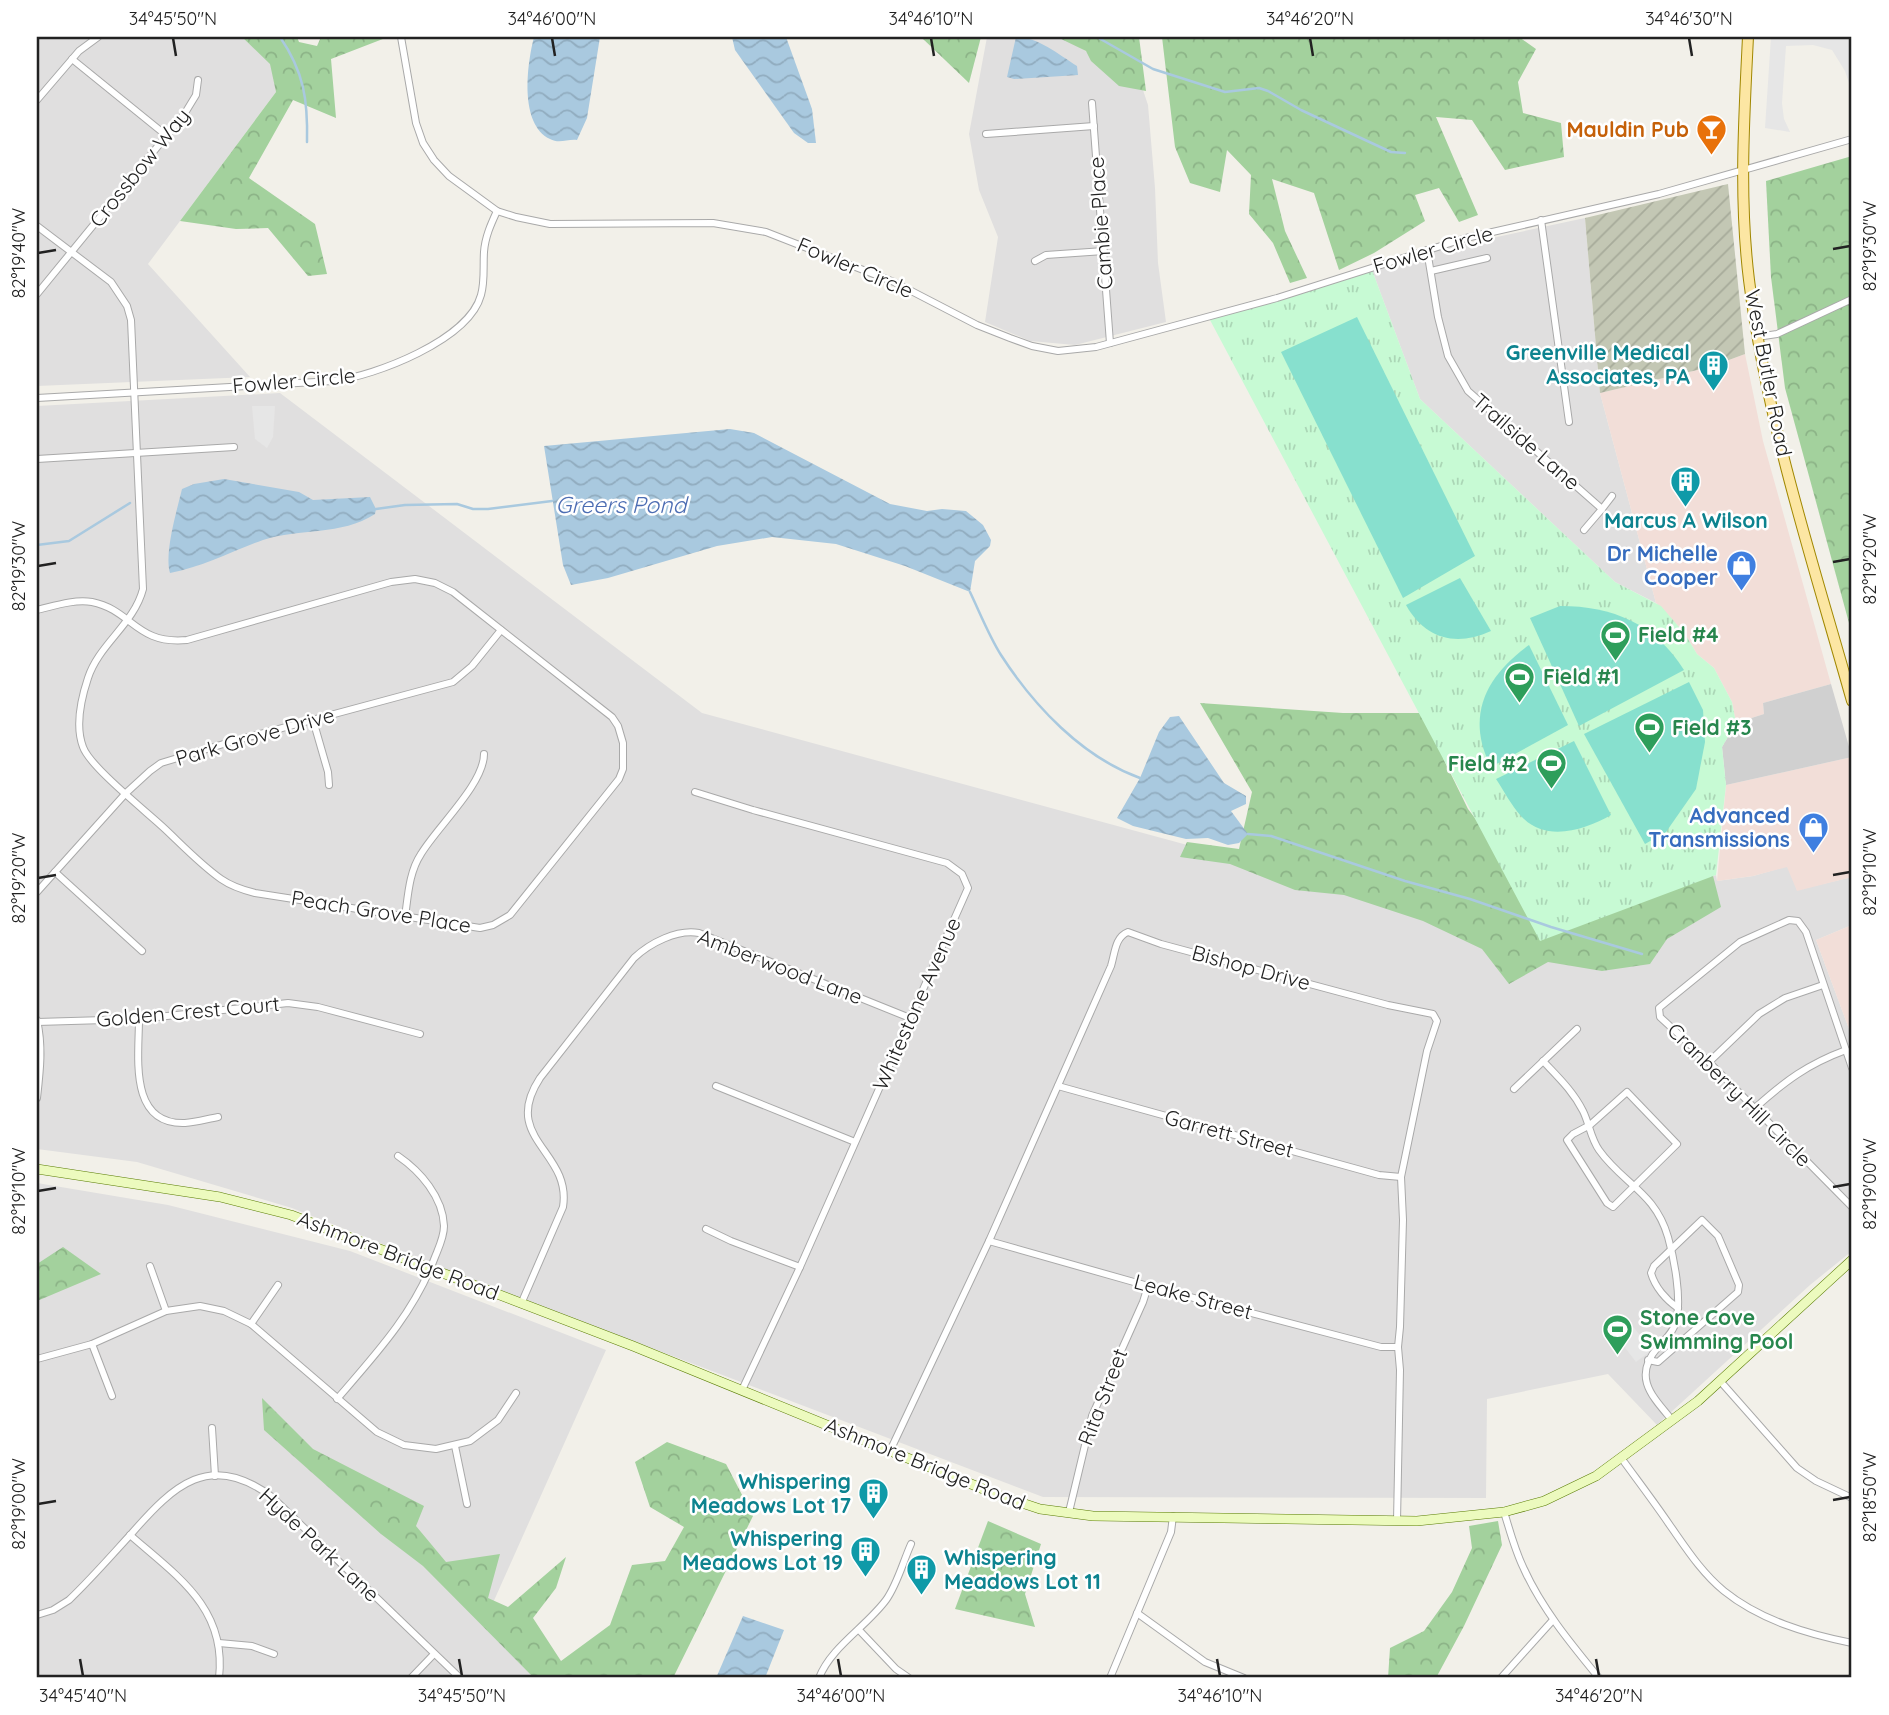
<svg xmlns="http://www.w3.org/2000/svg" width="1889" height="1715" font-family="Quicksand,sans-serif">
  <style>
    .residential { fill: #e0dfdf }
    .commercial { fill: #f2ded8 }
    .religious { fill: #d0d0d0 }
    .construction { fill: url(#construction-furrows) }
    .forest { fill: url(#forest-crowns) }
    .park { fill: url(#park-tufts) }
    .pitch { fill: #87e0ce }
    .parking { fill: #e6e6e6 }
    .water { fill: url(#water-waves) }
    .lines { fill: none; stroke-linecap: round; stroke-linejoin: round }
    .stream { stroke: #a9c9df; stroke-width: 2.5 }
    .street-casing { stroke: #a9a9a9; stroke-width: 8 }
    .secondary-casing { stroke: #5a7d04; stroke-width: 10 }
    .primary-casing { stroke: #a08700; stroke-width: 12 }
    .street { stroke: #fff; stroke-width: 6 }
    .secondary { stroke: #ecfabe; stroke-width: 9 }
    .primary { stroke: #fce6a3; stroke-width: 10 }
    .ticks { fill: none; stroke: #222; stroke-width: 2.5 }
    .labels { text-anchor: middle; stroke-width: 5; stroke-linejoin: round; paint-order: stroke }
    .food-label { font-size: 21px; font-weight: bold; fill: #c56008; stroke: #fff; text-anchor: end }
    .street-label { font-size: 21px; fill: #222; stroke: #fff }
    .culture-label { font-size: 21px; font-weight: bold; fill: #0d838f; stroke: #fff; text-anchor: end }
    .shop-label { font-size: 21px; font-weight: bold; fill: #366cbe; stroke: #fff; text-anchor: end }
    .leisure-label { font-size: 21px; font-weight: bold; fill: #27864d; stroke: #fff; text-anchor: start }
    .water-label { font-size: 23px; font-style: italic; fill: #4c6db3; stroke: #fff }
    .neatline { fill: none; stroke: #222; stroke-width: 2.5 }
    .ticks-label { font-size: 18px; text-anchor: middle; fill: #222 }
  </style>
  <defs>
    <pattern id="construction-furrows" width="10" height="10" patternUnits="userSpaceOnUse" patternTransform="scale(1.75)"><rect width="10" height="10" fill="#c3c7b4"/><path d="M-1 1l2-2M0 10L10 0M9 11l2-2" fill="none" stroke="#a7ab9a"/></pattern>
    <pattern id="forest-crowns" width="20" height="18" patternUnits="userSpaceOnUse" patternTransform="scale(1.75)"><rect width="20" height="18" fill="#a3d19d"/><path d="M2 6a3 3 0 1 1 6 0M12 15a3 3 0 1 1 6 0" fill="none" stroke="#8cb387"/></pattern>
    <pattern id="park-tufts" width="24" height="20" patternUnits="userSpaceOnUse" patternTransform="scale(1.75)"><rect width="24" height="20" fill="#c7fad4"/><path d="M3 7l-1-3M5 7V3M7 7l1-3M15 17l-1-3M17 17v-4M19 17l1-3" fill="none" stroke="#abd6b6"/></pattern>
    <pattern id="water-waves" width="16" height="10" patternUnits="userSpaceOnUse" patternTransform="scale(1.75)"><rect width="16" height="10" fill="#a9c9df"/><path d="M0 5q4-4 8 0t8 0" fill="none" stroke="#91acbf"/></pattern>
  </defs>
  <rect width="100%" height="100%" fill="#f2f0e9"/>
  <g class="residential">
    <polygon points="37,37 242,37 271,64 276,92 148,264 250,377 37,386"/>
    <polygon points="987,37 1062,37 1141,84 1148,105 1155,188 1158,263 1166,322 1075,345 1030,341 985,322 998,237 979,190 969,134"/>
    <polygon points="1585,218 1600,393 1656,603 1615,582 1420,399 1372,270 1436,250"/>
    <polygon points="280,393 702,713 1540,941 1716,875 1717,881 1753,876 1788,866 1797,890 1852,877 1852,925 1816,940 1852,1037 1852,1251 1810,1285 1657,1425 1608,1374 1487,1399 1486,1498 1043,1497 478,1282 292,1208 137,1162 37,1149 37,406"/>
    <polygon points="37,1183 168,1205 350,1251 606,1350 492,1605 554,1678 37,1678"/>
  </g>
  <g class="commercial">
    <polygon points="1745,354 1763,441 1831,684 1763,703 1764,714 1736,723 1732,702 1714,668 1697,654 1685,634 1656,603 1600,393 1710,367"/>
    <polygon points="1852,757 1852,877 1797,891 1787,867 1753,876 1717,881 1726,785"/>
    <polygon points="1852,925 1852,1037 1816,940"/>
  </g>
  <polygon class="religious" points="1831,684 1852,757 1726,785 1722,747 1736,723 1764,714 1763,703"/>
  <polygon class="construction" points="1728,184 1745,354 1710,367 1600,393 1585,218"/>
  <g class="forest">
    <polygon points="242,37 297,37 299,42 317,46 321,37 388,37 331,59 336,118 293,100 249,178 315,224 327,274 308,276 268,228 236,229 180,221 276,92 270,64"/>
    <polygon points="921,37 981,37 969,83"/>
    <polygon points="1057,37 1139,37 1146,91 1119,86 1091,61 1086,51"/>
    <polygon points="1162,37 1519,37 1536,49 1518,82 1523,113 1561,123 1564,157 1505,170 1472,120 1436,117 1478,215 1459,222 1439,188 1415,195 1425,221 1374,253 1339,270 1314,193 1272,179 1285,231 1307,278 1290,283 1273,243 1249,214 1251,175 1227,150 1220,192 1190,183 1175,147"/>
    <polygon points="1852,156 1852,634 1785,388 1771,277 1766,181"/>
    <polygon points="1200,703 1343,713 1427,713 1444,760 1468,809 1498,848 1710,864 1721,907 1667,939 1650,964 1602,971 1548,962 1509,984 1482,949 1423,921 1344,895 1295,890 1230,864 1180,857 1187,842 1239,849 1252,792"/>
    <polygon points="63,1247 101,1274 37,1301 37,1264"/>
    <polygon points="262,1398 313,1449 424,1506 416,1526 446,1562 500,1554 488,1598 508,1607 566,1557 556,1588 533,1618 561,1661 610,1625 632,1565 665,1561 684,1527 650,1507 635,1462 667,1442 726,1464 753,1516 673,1678 534,1678 423,1566 381,1534 264,1430"/>
    <polygon points="988,1521 1041,1544 1025,1594 1035,1627 955,1609"/>
    <polygon points="1498,1521 1502,1545 1464,1626 1436,1678 1388,1678 1390,1648 1424,1631 1452,1592 1472,1548 1469,1526"/>
  </g>
  <polygon class="park" points="1372,270 1420,399 1615,582 1661,606 1685,634 1697,654 1714,668 1732,702 1736,723 1722,747 1726,785 1716,875 1540,941 1210,320 1237,309"/>
  <g class="pitch">
    <polygon points="1357,317 1475,556 1403,598 1281,352"/>
    <path d="M1460,578L1491,631C1456,647 1425,639 1406,605Z"/>
    <path d="M1560,606C1613,606 1655,624 1684,670L1579,726L1530,618Z"/>
    <path d="M1529,645L1568,725L1491,767C1465,716 1486,676 1529,645Z"/>
    <polygon points="1689,682 1703,710 1705,742 1696,789 1666,832 1645,844 1584,734"/>
    <path d="M1574,741L1611,815C1585,830 1545,843 1521,816C1511,805 1504,791 1496,779Z"/>
  </g>
  <g class="parking">
    <polygon points="1771,37 1846,37 1852,43 1852,92 1845,71 1832,50 1813,45 1786,46 1782,103 1784,119 1790,132 1765,128"/>
    <polygon points="252,406 275,406 273,437 267,448 255,439"/>
    <polygon points="1631,1324 1652,1350 1636,1362 1616,1336"/>
  </g>
  <g class="water">
    <path d="M534,37H600L587,118L577,140C567,139 559,144 550,139C519,124 527,64 534,37Z"/>
    <polygon points="732,37 786,37 812,109 816,143 808,143 794,133 735,50"/>
    <path d="M1016,37C1038,37 1058,54 1077,66L1078,75L1014,79L1007,77Z"/>
    <polygon points="730,429 754,433 890,504 927,511 942,509 966,511 983,525 991,540 990,546 975,561 970,592 905,566 836,544 772,537 717,546 608,578 571,585 563,565 544,446"/>
    <path d="M224,479L299,492L313,500L370,497L376,509L375,514C341,536 300,528 263,540C232,551 203,567 170,573C164,553 177,510 182,489L194,484Z"/>
    <polygon points="1179,716 1224,783 1246,796 1246,804 1231,811 1248,834 1239,843 1228,845 1208,838 1186,839 1133,826 1117,818 1140,778 1159,732 1170,717"/>
    <polygon points="743,1616 784,1630 765,1678 716,1678"/>
  </g>
  <g class="lines">
    <g class="stream">
      <path d="M280,37C304,72 308,100 307,142"/>
      <polyline points="1097,37 1153,69 1225,92 1259,88 1268,91 1301,110 1363,139 1391,152 1405,153"/>
      <polyline points="376,509 405,505 457,504 473,509 488,509 552,501"/>
      <polyline points="37,545 69,541 130,503"/>
      <path d="M970,592C980,613 989,636 1001,655C1034,706 1082,757 1140,778"/>
      <polyline points="1248,834 1271,836 1405,881 1470,899 1551,927 1642,954"/>
    </g>
    <defs>
      <g id="street">
        <polyline points="401,37 416,123 423,143 434,160 449,176 497,211 516,217 550,224 713,223 766,232 894,282 977,325 1010,338 1032,346 1058,351 1096,347 1277,298 1466,238 1659,194 1852,139"/>
        <polyline points="72,59 167,136"/>
        <polyline points="37,100 79,51 98,37"/>
        <polyline points="1092,103 1110,343"/>
        <polyline points="986,134 1094,126"/>
        <polyline points="1541,220 1569,422"/>
        <path d="M37,226L111,282L127,306L131,320L143,589C134,624 99,644 88,678C81,699 75,726 83,747C90,767 147,812 165,829C183,846 201,865 221,879C231,886 243,890 255,893L480,928L493,925L510,915L619,779L623,769V743L618,726L612,717L453,592L435,583L415,579L391,582L187,640C136,645 132,610 92,602C74,599 54,606 37,610"/>
        <polyline points="1427,250 1438,317 1448,356 1468,391 1602,509 1584,530"/>
        <polyline points="1035,261 1046,255 1104,251"/>
        <polyline points="1431,271 1487,258"/>
        <polyline points="37,294 185,113 196,95 198,80"/>
        <polyline points="1757,337 1777,334 1852,299"/>
        <path d="M37,398L333,381C375,376 469,340 481,295C485,281 483,266 484,252C485,237 491,224 497,211"/>
        <polyline points="37,459 234,447"/>
        <polyline points="1602,509 1612,496"/>
        <polyline points="313,720 328,772 329,785"/>
        <polyline points="695,792 753,810 947,863 962,874 968,888 800,1267 742,1390"/>
        <polyline points="55,872 142,951"/>
        <polyline points="37,892 126,793 150,771 161,763 230,742 453,682 472,666 501,630"/>
        <path d="M405,917C408,896 409,872 421,854C437,827 484,784 484,754"/>
        <path d="M139,1019C139,1056 128,1125 185,1123C196,1122 207,1119 218,1117"/>
        <path d="M37,1020C43,1047 40,1071 37,1098"/>
        <polyline points="37,1022 139,1019 288,1003 318,1007 420,1034"/>
        <path d="M1543,1061C1558,1077 1573,1091 1583,1111C1589,1123 1591,1139 1599,1150C1623,1184 1655,1192 1668,1237C1674,1258 1682,1299 1676,1321C1674,1331 1665,1340 1658,1347C1632,1377 1652,1396 1672,1420"/>
        <polyline points="1709,1062 1759,1014 1785,998 1823,985"/>
        <polyline points="1852,1068 1806,932 1798,921 1789,920 1740,942 1659,1008 1660,1017 1709,1062 1852,1207"/>
        <polyline points="716,1086 855,1142"/>
        <polyline points="1058,1086 1379,1175 1401,1177"/>
        <polyline points="1514,1089 1577,1029"/>
        <polygon points="1627,1092 1677,1144 1613,1207 1607,1203 1567,1140 1573,1134 1590,1125"/>
        <path d="M1755,1108C1785,1081 1808,1064 1846,1050"/>
        <polyline points="706,1229 731,1241 800,1267"/>
        <polyline points="989,1241 1148,1286 1381,1347 1398,1347"/>
        <polyline points="150,1266 166,1311"/>
        <path d="M521,1304L563,1207C572,1151 500,1139 540,1078L634,958C650,943 677,929 699,933L910,1018"/>
        <polyline points="251,1324 278,1285"/>
        <polyline points="92,1344 112,1396"/>
        <polyline points="37,1359 92,1344 166,1311 200,1306 224,1311 251,1324 377,1432 404,1445 436,1449 470,1441 498,1420 516,1393"/>
        <path d="M1648,1360L1658,1362L1738,1292L1739,1285L1718,1236L1702,1220L1654,1266L1651,1273C1655,1287 1666,1300 1678,1308"/>
        <polyline points="1721,1382 1797,1468 1816,1481 1852,1498"/>
        <path d="M337,1399C376,1354 414,1313 435,1257C439,1247 444,1237 444,1226C443,1197 420,1171 398,1156"/>
        <polyline points="212,1428 215,1476"/>
        <polyline points="455,1446 467,1504"/>
        <path d="M890,1451L989,1241L1111,966C1115,953 1115,937 1128,932L1161,944L1388,1005L1433,1014L1437,1021L1427,1051L1401,1177L1403,1220L1400,1327L1398,1347L1400,1370L1397,1521"/>
        <path d="M1622,1459C1638,1481 1654,1502 1669,1524C1686,1548 1701,1572 1724,1591C1760,1620 1807,1634 1852,1643"/>
        <polyline points="1069,1512 1092,1416 1143,1302 1148,1286"/>
        <path d="M1504,1512C1510,1531 1515,1551 1524,1569C1542,1609 1572,1645 1599,1678"/>
        <path d="M130,1535C177,1576 227,1608 219,1678"/>
        <polyline points="1137,1613 1205,1662 1244,1678"/>
        <path d="M37,1615L53,1610L69,1600C91,1579 111,1556 132,1533C173,1486 210,1450 272,1497L460,1678"/>
        <polyline points="859,1630 896,1669 909,1678"/>
        <polyline points="219,1643 252,1646 274,1654"/>
        <polyline points="411,1678 434,1654"/>
        <path d="M819,1678C831,1647 866,1627 886,1600C897,1585 903,1562 911,1544"/>
        <polyline points="1110,1678 1171,1532 1173,1516"/>
        <polyline points="1501,1678 1553,1620"/>
        <polyline points="1851,1678 1852,1677"/>
      </g>
      <polyline id="secondary" points="37,1169 220,1197 291,1215 633,1346 998,1495 1040,1509 1093,1516 1417,1521 1504,1512 1544,1501 1596,1476 1698,1401 1852,1260"/>
      <path id="primary" d="M1748,37C1744,118 1739,199 1749,280C1767,424 1813,562 1852,701"/>
    </defs>
    <use href="#street" class="street-casing"/>
    <use href="#secondary" class="secondary-casing"/>
    <use href="#primary" class="primary-casing"/>
    <use href="#street" class="street"/>
    <use href="#secondary" class="secondary"/>
    <use href="#primary" class="primary"/>
  </g>
  <path class="ticks" d="M173,38L176,56M552,38L555,56M931,38L934,56M1310,38L1313,56M1689,38L1692,56M1833,249L1850,246M38,253L56,250M1833,562L1850,559M38,566L56,563M1833,875L1850,872M38,878L56,875M1833,1187L1850,1184M38,1191L56,1188M1833,1500L1850,1497M38,1504L56,1501M80,1659L83,1676M459,1659L462,1676M838,1659L841,1676M1217,1659L1220,1676M1596,1659L1599,1676"/>
  <defs>
    <symbol id="bar-pin" viewBox="-11 -11 22 30"><path d="M0 17L-7.5 6A9.5 9.5 0 1 1 7.5 6Z" fill="#e8710a" stroke="#fff"/><path d="M-6-5H6L.8 .8V4.5H3.5V6h-7V4.5H-.8V.8Z" fill="#fff"/></symbol>
    <symbol id="building-pin" viewBox="-11 -11 22 30"><path d="M0 17L-7.5 6A9.5 9.5 0 1 1 7.5 6Z" fill="#0f9aa8" stroke="#fff"/><path d="M-4-6H4V6H1V3H-1V6H-4ZM-2.5-4.3h1.7v1.8h-1.7ZM.8-4.3h1.7v1.8H.8ZM-2.5-1h1.7V.8h-1.7ZM.8-1h1.7V.8H.8Z" fill="#fff"/></symbol>
    <symbol id="shop-pin" viewBox="-11 -11 22 30"><path d="M0 17L-7.5 6A9.5 9.5 0 1 1 7.5 6Z" fill="#3f7fe0" stroke="#fff"/><path d="M-5-2.5h2.3a2.7 3.5 0 0 1 5.4 0H5L5.5 6h-11ZM-1.5-2.5h3a1.5 2.3 0 0 0-3 0Z" fill="#fff"/></symbol>
    <symbol id="stadium-pin" viewBox="-11 -11 22 30"><path d="M0 17L-7.5 6A9.5 9.5 0 1 1 7.5 6Z" fill="#2e9e5b" stroke="#fff"/><path d="M0-5a6.5 5 0 1 0 0 10a6.5 5 0 1 0 0-10ZM-3.5-1.8h7v3.6h-7Z" fill="#fff"/></symbol>
  </defs>
  <g fill-rule="evenodd">
    <use href="#bar-pin" x="1694" y="112" width="35" height="47"/>
    <use href="#building-pin" x="1696" y="348" width="35" height="47"/>
    <use href="#building-pin" x="1668" y="464" width="35" height="47"/>
    <use href="#shop-pin" x="1724" y="548" width="35" height="47"/>
    <use href="#stadium-pin" x="1598" y="618" width="35" height="47"/>
    <use href="#stadium-pin" x="1502" y="660" width="35" height="47"/>
    <use href="#stadium-pin" x="1632" y="710" width="35" height="47"/>
    <use href="#stadium-pin" x="1534" y="746" width="35" height="47"/>
    <use href="#shop-pin" x="1796" y="810" width="35" height="47"/>
    <use href="#stadium-pin" x="1600" y="1312" width="35" height="47"/>
    <use href="#building-pin" x="856" y="1476" width="35" height="47"/>
    <use href="#building-pin" x="848" y="1534" width="35" height="47"/>
    <use href="#building-pin" x="904" y="1552" width="35" height="47"/>
  </g>
  <g class="labels">
    <g class="food-label">
      <text x="1689" y="137">Mauldin Pub</text>
    </g>
    <g class="street-label">
      <text transform="translate(140 168) rotate(-51)" y="7">Crossbow Way</text>
      <text transform="translate(1101 223) rotate(-94)" y="7">Cambie Place</text>
      <text transform="translate(1433 250) rotate(-16)" y="7">Fowler Circle</text>
      <text transform="translate(855 268) rotate(23)" y="7">Fowler Circle</text>
      <text transform="translate(1768 373) rotate(79)" y="7">West Butler Road</text>
      <text transform="translate(294 381) rotate(-5)" y="7">Fowler Circle</text>
      <text transform="translate(1526 442) rotate(41)" y="7">Trailside Lane</text>
      <text transform="translate(255 737) rotate(-16)" y="7">Park Grove Drive</text>
      <text transform="translate(381 912) rotate(9)" y="7">Peach Grove Place</text>
      <text transform="translate(780 967) rotate(21)" y="7">Amberwood Lane</text>
      <text transform="translate(1251 968) rotate(15)" y="7">Bishop Drive</text>
      <text transform="translate(917 1004) rotate(-66)" y="7">Whitestone Avenue</text>
      <text transform="translate(188 1012) rotate(-5)" y="7">Golden Crest Court</text>
      <text transform="translate(1739 1095) rotate(45)" y="7">Cranberry Hill Circle</text>
      <text transform="translate(1229 1134) rotate(15)" y="7">Garrett Street</text>
      <text transform="translate(398 1256) rotate(21)" y="7">Ashmore Bridge Road</text>
      <text transform="translate(1193 1297) rotate(15)" y="7">Leake Street</text>
      <text transform="translate(1103 1397) rotate(-69)" y="7">Rita Street</text>
      <text transform="translate(925 1464) rotate(22)" y="7">Ashmore Bridge Road</text>
      <text transform="translate(319 1545) rotate(43)" y="7">Hyde Park Lane</text>
    </g>
    <g class="culture-label">
      <text x="1690" y="360">Greenville Medical<tspan x="1690" dy="24">Associates, PA</tspan></text>
      <text x="1686" y="528" text-anchor="middle">Marcus A Wilson</text>
      <text x="851" y="1489">Whispering<tspan x="851" dy="24">Meadows Lot 17</tspan></text>
      <text x="843" y="1546">Whispering<tspan x="843" dy="24">Meadows Lot 19</tspan></text>
      <text x="944" y="1565" text-anchor="start">Whispering<tspan x="944" dy="24">Meadows Lot 11</tspan></text>
    </g>
    <g class="shop-label">
      <text x="1718" y="561">Dr Michelle<tspan x="1718" dy="24">Cooper</tspan></text>
      <text x="1790" y="823">Advanced<tspan x="1790" dy="24">Transmissions</tspan></text>
    </g>
    <g class="leisure-label">
      <text x="1638" y="642">Field #4</text>
      <text x="1543" y="684">Field #1</text>
      <text x="1672" y="735">Field #3</text>
      <text x="1528" y="771" text-anchor="end">Field #2</text>
      <text x="1640" y="1325">Stone Cove<tspan x="1640" dy="24">Swimming Pool</tspan></text>
    </g>
    <g class="water-label">
      <text x="621" y="513">Greers Pond</text>
    </g>
  </g>
  <rect width="1889" height="1715" fill="none" stroke="#ffffff" stroke-width="77"/>
  <rect x="38" y="38" width="1812" height="1638" class="neatline"/>
  <g class="ticks-label">
    <text x="173" y="25">34°45'50"N</text>
    <text x="552" y="25">34°46'00"N</text>
    <text x="931" y="25">34°46'10"N</text>
    <text x="1310" y="25">34°46'20"N</text>
    <text x="1689" y="25">34°46'30"N</text>
    <text transform="translate(1870 246) rotate(-90)" y="6">82°19'30"W</text>
    <text transform="translate(19 253) rotate(-90)" y="6">82°19'40"W</text>
    <text transform="translate(1870 559) rotate(-90)" y="6">82°19'20"W</text>
    <text transform="translate(19 566) rotate(-90)" y="6">82°19'30"W</text>
    <text transform="translate(1870 872) rotate(-90)" y="6">82°19'10"W</text>
    <text transform="translate(19 878) rotate(-90)" y="6">82°19'20"W</text>
    <text transform="translate(1870 1184) rotate(-90)" y="6">82°19'00"W</text>
    <text transform="translate(19 1191) rotate(-90)" y="6">82°19'10"W</text>
    <text transform="translate(1870 1497) rotate(-90)" y="6">82°18'50"W</text>
    <text transform="translate(19 1504) rotate(-90)" y="6">82°19'00"W</text>
    <text x="83" y="1702">34°45'40"N</text>
    <text x="462" y="1702">34°45'50"N</text>
    <text x="841" y="1702">34°46'00"N</text>
    <text x="1220" y="1702">34°46'10"N</text>
    <text x="1599" y="1702">34°46'20"N</text>
  </g>
</svg>
